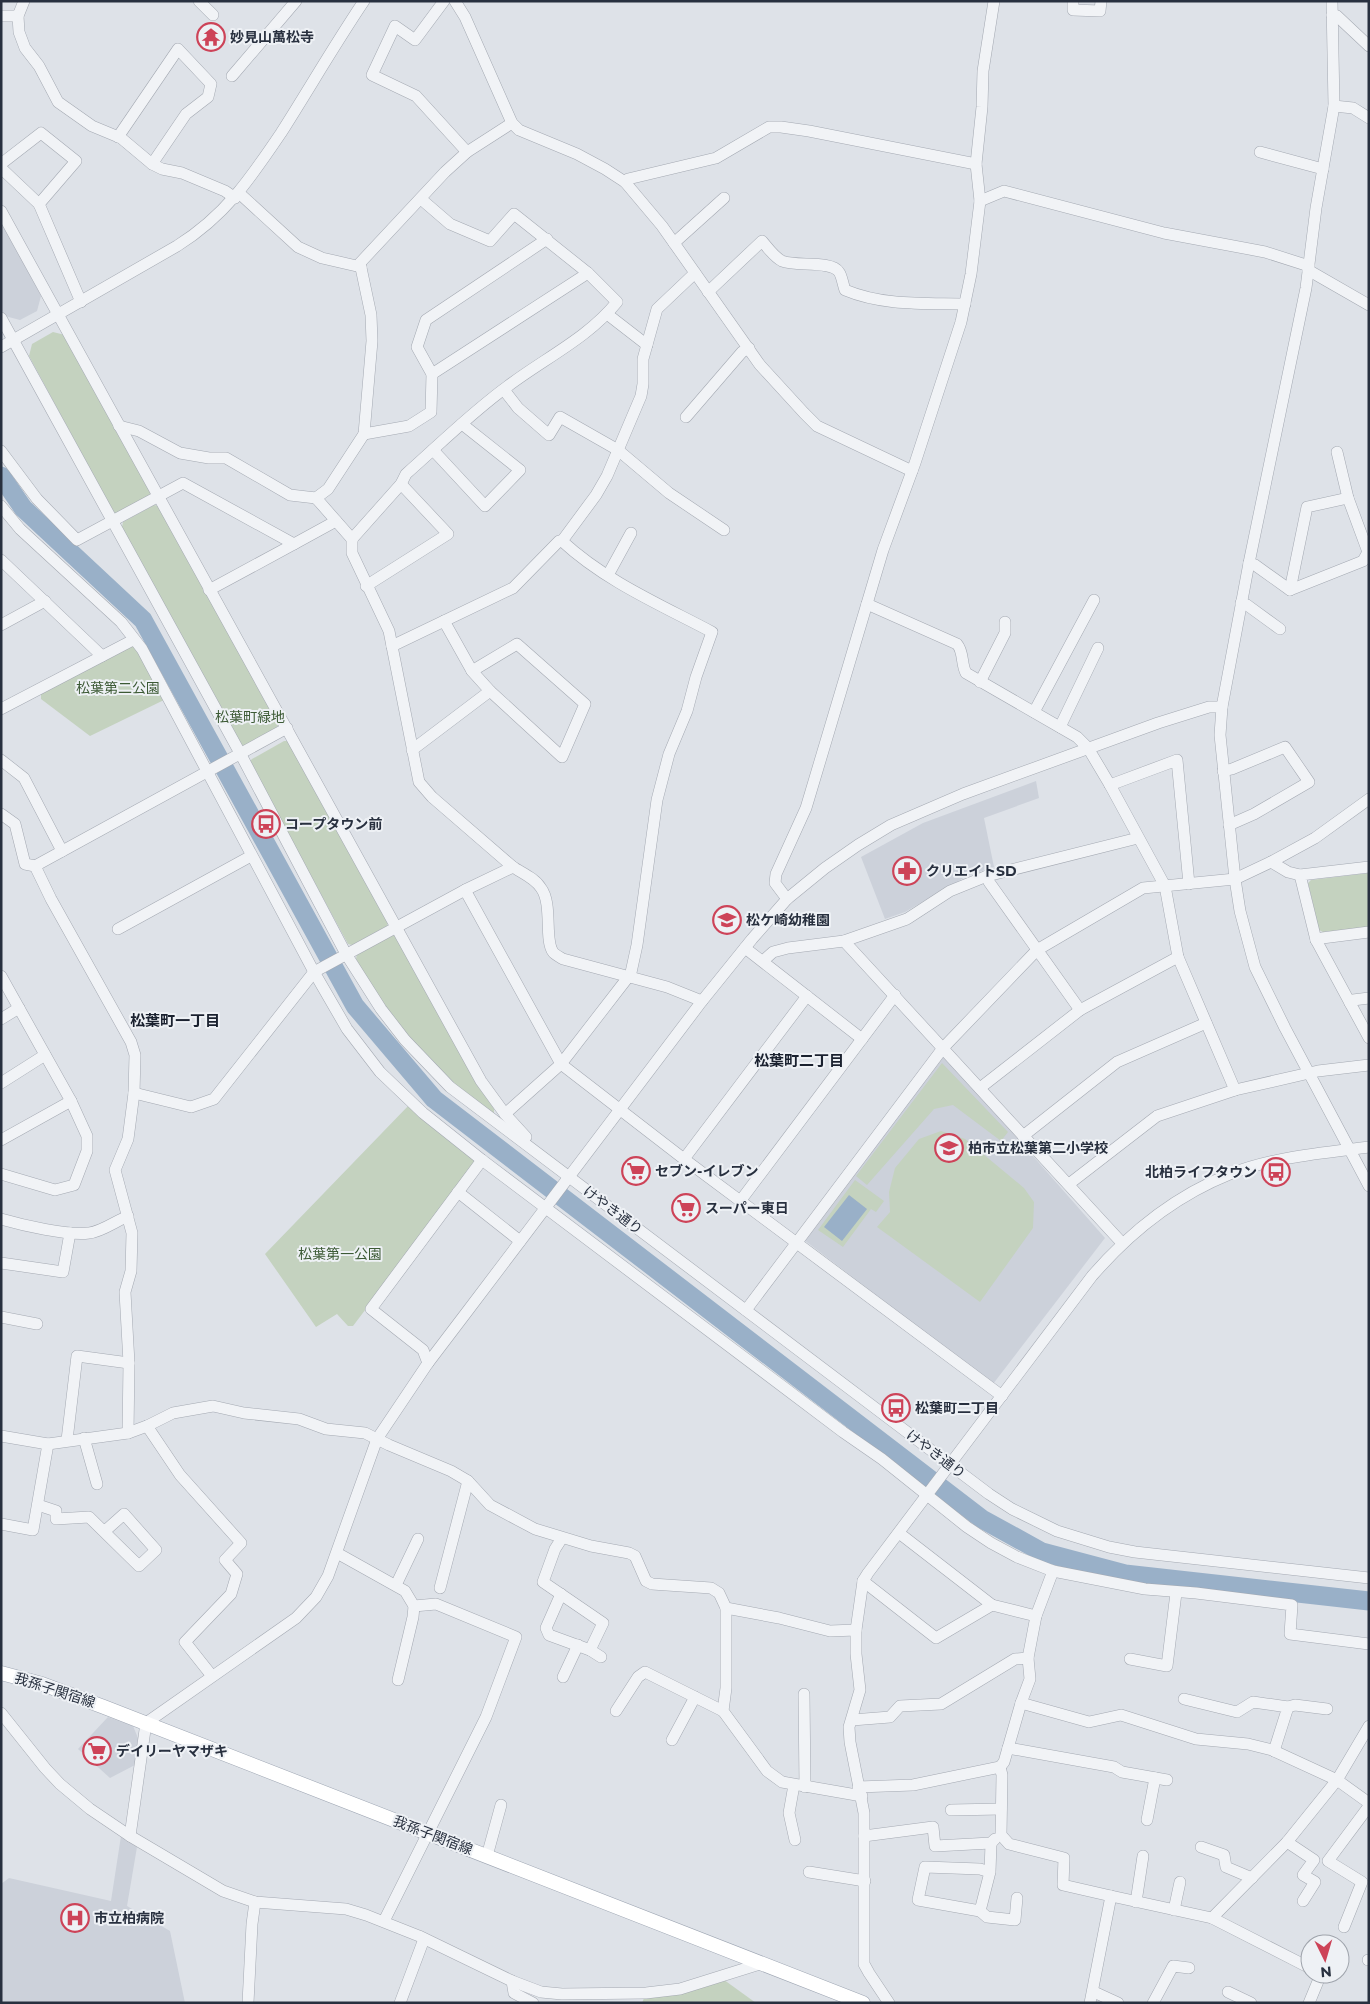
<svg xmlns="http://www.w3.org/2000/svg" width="1370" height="2004" font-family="Montserrat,'Noto Sans JP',sans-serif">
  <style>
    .built { fill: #ccd1da }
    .green { fill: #c4d2bf }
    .water { fill: #99b0c8 }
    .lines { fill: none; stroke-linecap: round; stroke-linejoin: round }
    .river { stroke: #99b0c8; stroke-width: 19 }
    .minor-casing { stroke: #a4a9b2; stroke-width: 12 }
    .major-casing { stroke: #9ea6b3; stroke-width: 15 }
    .minor { stroke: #f1f3f6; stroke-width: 11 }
    .major { stroke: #fff; stroke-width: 14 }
    .labels { text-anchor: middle; stroke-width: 4; stroke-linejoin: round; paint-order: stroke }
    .poi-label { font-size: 14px; font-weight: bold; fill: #28303f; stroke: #eef1f5; text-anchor: start }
    .park-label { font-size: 14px; fill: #3c5a35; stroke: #eef1f5 }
    .street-label { font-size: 14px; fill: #28303f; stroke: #eef1f5 }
    .neighbourhood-label { font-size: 15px; font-weight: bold; fill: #1a212f; stroke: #eef1f5 }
  </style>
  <rect width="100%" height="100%" fill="#dee2e8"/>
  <g class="built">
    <polygon points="1,221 41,296 37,311 20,320 5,316 1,309"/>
    <polygon points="1036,781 1039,798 984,818 994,867 967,876 905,912 885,919 861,857 923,823"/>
    <polygon points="946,1057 1105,1238 993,1384 804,1240 940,1058"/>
    <polygon points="108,1717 133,1726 138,1738 135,1765 110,1778 78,1749"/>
    <polygon points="121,1836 137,1847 127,1906 170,1931 185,2003 1,2003 1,1884 9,1878 111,1901"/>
  </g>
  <g class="green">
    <polygon points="53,332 65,335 151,492 150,496 118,514 113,512 29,356 32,344"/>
    <polygon points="154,505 159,506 279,723 277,727 244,746 240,744 122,527 123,522"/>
    <polygon points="133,644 164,700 90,736 41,699 41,694"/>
    <polygon points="284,741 289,741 388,922 387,926 352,945 348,944 249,762 252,759"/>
    <polygon points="1369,873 1369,927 1323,932 1319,930 1308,883 1311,880"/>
    <path d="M392,935L396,936L477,1083L494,1109V1113L490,1114C451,1082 416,1048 386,1008C374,992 365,975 356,959L357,954Z"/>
    <polygon points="942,1063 1008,1132 1001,1141 953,1105 934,1109 867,1185 856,1176"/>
    <polygon points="410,1104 478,1161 353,1326 348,1326 337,1314 316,1327 265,1254"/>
    <polygon points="941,1131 965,1139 1024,1188 1034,1202 1033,1228 980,1302 877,1227 890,1212 889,1192 895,1168 919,1139"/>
    <polygon points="855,1180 884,1201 876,1212 871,1209 843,1247 818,1230"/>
    <polygon points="720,1977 756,2003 642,2003 646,1993"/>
  </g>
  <polygon class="water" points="849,1195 867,1209 842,1241 824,1227"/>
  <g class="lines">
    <polyline class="river" points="1,476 23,508 143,620 355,1006 434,1099 982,1519 1042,1552 1125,1574 1369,1601"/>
    <defs>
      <g id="minor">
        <polyline points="24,1 18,16 19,32 25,48 39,66 58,102 92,126 121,138 152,164 162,169 182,173 225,191 235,198"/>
        <polyline points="199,1 213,15"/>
        <polyline points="444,1 415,40 395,26 372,75 416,96 467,152"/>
        <polyline points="455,1 465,17 512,123 519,130 577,154 605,169 625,182 662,226 760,365 804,413 817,426 912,471"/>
        <polyline points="1073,1 1073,10 1100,11 1101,1"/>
        <polyline points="1332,1 1334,106 1316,208 1306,288 1249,563 1222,707 1220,735 1235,879 1240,911 1255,967 1285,1028 1369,1186"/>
        <polyline points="1332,15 1337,16 1369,46"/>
        <polyline points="1,16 18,16"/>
        <polyline points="232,76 296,1"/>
        <polyline points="1334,106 1353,108 1369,118"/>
        <polyline points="118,137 178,49 211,84 208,97 186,114 152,164"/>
        <polyline points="1260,152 1323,169"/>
        <polyline points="1,164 41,133 76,161 39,204"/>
        <polyline points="1,168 39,204 81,302"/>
        <polyline points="625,182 628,179 716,158 769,127 781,127 809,131 976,164"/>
        <polyline points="239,193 298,247 322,258 361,267"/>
        <polyline points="980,201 1004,191 1164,233 1265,252 1309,266"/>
        <polyline points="1,211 481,1081 505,1114 526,1137"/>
        <polyline points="674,243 724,198"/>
        <polyline points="1308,270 1369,305"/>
        <path d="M708,292L762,241C768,248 774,257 782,261C795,267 831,260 839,272C842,276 843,285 845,290C883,306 925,303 965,304"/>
        <polyline points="607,314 647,345"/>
        <polyline points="1,318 240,753 346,954 381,1009 405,1040 450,1087 989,1494 1012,1509 1057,1531 1109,1547 1135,1552 1369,1578"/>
        <path d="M1,347L177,246C225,216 250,179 281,133C309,89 335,44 364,1"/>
        <polyline points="432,374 588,273"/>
        <polyline points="504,390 518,408 549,435 560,417 618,450 669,493 724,530"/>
        <polyline points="686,417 742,352 749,348"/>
        <polyline points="119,426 139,431 180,453 209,458 226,458 290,495 316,498"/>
        <polyline points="364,434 409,426 431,412 432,374 417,347 426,320 547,239"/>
        <polyline points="433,450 485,506 520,470 462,424"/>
        <polyline points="1,451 37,499 77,540 183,483 294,544 336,521"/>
        <polyline points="1,506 20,529 121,622 142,649 314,972 347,1029 380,1072 423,1113 482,1160 843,1432 882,1459 967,1527 991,1543 1017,1557 1053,1571 1145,1589 1196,1593 1292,1605 1290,1634 1369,1644"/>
        <path d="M352,539L401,484L406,474C440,444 472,412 508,386C545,358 588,338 617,302L588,273L514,214L490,241L450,224L421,199"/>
        <polyline points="1,560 102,656"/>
        <polyline points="1249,563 1255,565 1290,590 1363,561 1368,552 1348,498 1337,452"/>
        <polyline points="608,575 631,533"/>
        <polyline points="366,586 448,534 401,484"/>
        <polyline points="209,590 294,544"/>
        <polyline points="1290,590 1307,507 1348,498"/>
        <polyline points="1241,603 1247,605 1280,629"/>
        <path d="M867,604L957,644C964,652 961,664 966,673L1077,737L1088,748L1110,785"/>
        <polyline points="444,621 472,671 490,691"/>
        <polyline points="1,625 45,601"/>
        <polyline points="392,646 513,588 559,541 562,541"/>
        <polyline points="980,682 1005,633 1005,622"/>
        <polyline points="1,709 133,640"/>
        <polyline points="1034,712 1094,600"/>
        <polyline points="1060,727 1098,648"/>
        <polyline points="412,750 490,691 562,757 585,704 517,644 472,671"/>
        <polyline points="1,760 24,778 62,851"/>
        <polyline points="1223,771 1232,769 1285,747 1309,782 1254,814 1229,825"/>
        <polyline points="1,814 15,824 25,864 35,866"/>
        <polyline points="1271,862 1288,872 1300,875"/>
        <path d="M513,867C522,873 535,878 541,888C553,904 544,940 553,952C555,955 560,957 563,959L667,987L702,1001"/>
        <polyline points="1369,867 1300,875 1316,940 1369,1038"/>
        <polyline points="987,876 989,882 1080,1010"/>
        <polyline points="1189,884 1177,760 1110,785 1165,886 1178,957 1235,1090 1318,1071 1369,1065"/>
        <polyline points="465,890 561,1064 684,1159 1002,1396"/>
        <polyline points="787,899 775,883 776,874 806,808 883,550 915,463 961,322 971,274 980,201 976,164 982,107 983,71 994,1"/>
        <polyline points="118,929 251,856"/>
        <polyline points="1316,940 1322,938 1369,932"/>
        <polyline points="844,941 1122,1243"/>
        <polyline points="745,948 862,1039"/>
        <polyline points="763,961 773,952 788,948 844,941 907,919 950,891 987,876 1138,838"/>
        <polyline points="1,976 71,1101 87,1136 87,1151 74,1185 55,1190 1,1174"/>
        <path d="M630,977L637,945L657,800L669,754L687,711L696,677L712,632C661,605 605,581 562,541L596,495L607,476L641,396L643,384V359L657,309L695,273"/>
        <polyline points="1350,1003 1353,1000 1369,998"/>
        <polyline points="1,1019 19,1008"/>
        <polyline points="1,1083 45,1055"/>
        <polyline points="980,1088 1080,1010 1178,957"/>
        <polyline points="134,1093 191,1107 214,1099 314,972 465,890 513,867 432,797 419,782 389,631 352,553 352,539 316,498 328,489 364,434 372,341 371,315 360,263 445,172 467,152 512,123"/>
        <polyline points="505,1114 561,1064 629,976"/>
        <polyline points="1023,1136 1117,1062 1206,1023"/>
        <polyline points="1,1140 71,1101"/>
        <polyline points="684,1159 807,996"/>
        <polyline points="1069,1184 1157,1116 1235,1090"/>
        <polyline points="458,1192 520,1241"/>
        <polyline points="741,1200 895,995"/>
        <path d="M1,1219C22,1225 68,1236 89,1233C101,1232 116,1221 128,1216"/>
        <polyline points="1,1263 63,1272 70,1233"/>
        <polyline points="746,1310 943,1048 1037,950 1143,888 1235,879 1271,862 1315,838 1369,799"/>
        <polyline points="1,1317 37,1324"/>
        <polyline points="428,1363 423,1350 371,1309 482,1160"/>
        <polyline points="147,1426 180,1475 241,1543 225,1560 237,1574 231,1594 185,1642 212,1676"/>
        <polyline points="128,1433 129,1363 125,1292 131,1271 132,1233 115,1170 128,1139 134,1093 135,1055 131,1042 51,899 35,866 287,728"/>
        <polyline points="1,1436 48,1444 128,1433 147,1426 173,1413 213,1406 244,1413 299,1419 326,1429 365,1433 389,1445 451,1471 468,1481 490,1505 535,1529 591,1546 629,1553 635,1556 646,1581 652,1584 711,1588 719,1593 726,1608 726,1688 723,1711 767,1771 782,1782 862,1796"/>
        <polyline points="84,1438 97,1484"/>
        <polyline points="67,1440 77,1356 129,1363"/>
        <polyline points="38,1505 56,1511 56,1519 89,1517 139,1566 156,1550 124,1514 105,1531"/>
        <polyline points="1,1524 33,1530 48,1444"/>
        <polyline points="899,1533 992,1605"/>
        <polyline points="562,1538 555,1549 543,1582 603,1623 590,1650 601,1657"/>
        <polyline points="337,1553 405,1591 414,1606 413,1617 398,1680"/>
        <polyline points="863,1581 936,1638 992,1605 1036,1616"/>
        <polyline points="396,1585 418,1539"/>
        <polyline points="440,1588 468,1481"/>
        <polyline points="561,1594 546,1628 549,1635 590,1650"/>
        <polyline points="726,1608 779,1618 830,1631 856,1630"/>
        <polyline points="1130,1659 1167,1666 1176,1593"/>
        <polyline points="563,1677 578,1645"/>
        <polyline points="804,1694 805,1787"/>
        <polyline points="1184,1699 1237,1712 1253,1702 1288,1707 1274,1751"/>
        <polyline points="1021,1703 1089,1722 1121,1715 1196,1739 1248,1744 1272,1750 1337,1780 1369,1803"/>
        <polyline points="1288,1707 1295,1705 1327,1709"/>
        <polyline points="616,1711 638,1677 645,1672 723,1711"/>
        <polyline points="1,1713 45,1768 60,1784 90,1809 130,1836 223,1891 255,1902 346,1909 366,1915 419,1936 512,1981 541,1992 562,1994 646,1993 680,1989 763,1963"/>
        <polyline points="852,1720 890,1717 900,1706 941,1704 1015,1659 1028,1658"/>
        <polyline points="672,1740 695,1697"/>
        <polyline points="1008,1748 1114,1767 1122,1772 1167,1780"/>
        <polyline points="1000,1767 1002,1775 1001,1835 1009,1844 1064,1858 1063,1885 1111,1896"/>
        <polyline points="794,1785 789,1813 795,1840"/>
        <polyline points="858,1787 913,1785 1000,1767 1004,1762 1021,1703 1030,1679 1028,1658 1036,1616 1053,1571"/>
        <polyline points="951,1810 1001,1809"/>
        <polyline points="1147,1820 1155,1778"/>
        <polyline points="130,1836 146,1723 296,1618 316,1597 328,1576 377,1439 428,1363 466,1313 702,1001 752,939 787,899 825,868 858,845 891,825 963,794 1158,723 1209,707 1222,707"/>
        <polyline points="864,1836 933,1827 935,1846 991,1843 995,1839"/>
        <polyline points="1287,1842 1314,1860 1303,1875 1315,1882 1303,1901"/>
        <polyline points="1201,1847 1224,1855 1226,1867 1252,1878"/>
        <polyline points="487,1856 501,1805"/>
        <polyline points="809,1872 865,1881"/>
        <polyline points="990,1872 980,1869 925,1867 918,1900 980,1911 990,1872 991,1843"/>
        <polyline points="1136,1902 1143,1856"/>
        <polyline points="1174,1910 1180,1882"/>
        <polyline points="980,1911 987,1917 1015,1920 1017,1898"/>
        <polyline points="1212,1918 1287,1842 1337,1780 1369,1726"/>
        <polyline points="384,1921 486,1717 516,1637 436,1604 414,1606"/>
        <polyline points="1344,1927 1362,1882 1328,1861 1369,1806"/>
        <polyline points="1368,1960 1369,1960"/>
        <polyline points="512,1981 514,1993 533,2003"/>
        <polyline points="1094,1992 1118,2003"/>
        <polyline points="1228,1992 1251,2003"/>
        <polyline points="248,2003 252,1924 255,1902"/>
        <polyline points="400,2003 424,1939"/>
        <path d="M889,2003L869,1973L864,1964V1813L850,1742L849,1727L860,1690L856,1654V1630L863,1581L868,1573L1092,1276C1131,1231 1175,1196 1230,1174C1273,1157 1322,1153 1369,1147"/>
        <polyline points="1090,2003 1111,1896 1212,1918 1310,1968"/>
        <polyline points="1153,2003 1173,1966 1189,1968"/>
        <polyline points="1309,2003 1321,1974"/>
      </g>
      <polyline id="major" points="1,1673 42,1684 104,1707 863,2003"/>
    </defs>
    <use href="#minor" class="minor-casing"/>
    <use href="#major" class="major-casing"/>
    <use href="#minor" class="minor"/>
    <use href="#major" class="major"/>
  </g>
  <defs>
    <symbol id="temple-ring" viewBox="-11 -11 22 22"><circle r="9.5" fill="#eef1f5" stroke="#cd4358" stroke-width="1.5"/><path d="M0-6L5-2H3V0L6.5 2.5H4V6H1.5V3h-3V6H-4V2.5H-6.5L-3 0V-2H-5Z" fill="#cd4358"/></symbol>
    <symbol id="bus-ring" viewBox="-11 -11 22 22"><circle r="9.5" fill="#eef1f5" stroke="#cd4358" stroke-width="1.5"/><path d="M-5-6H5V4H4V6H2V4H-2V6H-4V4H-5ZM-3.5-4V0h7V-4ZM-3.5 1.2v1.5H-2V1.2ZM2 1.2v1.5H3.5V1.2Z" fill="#cd4358"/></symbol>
    <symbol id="pharmacy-ring" viewBox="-11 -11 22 22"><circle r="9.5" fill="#eef1f5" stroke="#cd4358" stroke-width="1.5"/><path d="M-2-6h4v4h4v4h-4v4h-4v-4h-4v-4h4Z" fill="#cd4358"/></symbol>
    <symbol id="school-ring" viewBox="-11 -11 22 22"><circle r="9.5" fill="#eef1f5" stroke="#cd4358" stroke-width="1.5"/><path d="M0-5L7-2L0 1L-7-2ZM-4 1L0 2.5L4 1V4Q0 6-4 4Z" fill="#cd4358"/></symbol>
    <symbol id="supermarket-ring" viewBox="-11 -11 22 22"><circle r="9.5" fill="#eef1f5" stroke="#cd4358" stroke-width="1.5"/><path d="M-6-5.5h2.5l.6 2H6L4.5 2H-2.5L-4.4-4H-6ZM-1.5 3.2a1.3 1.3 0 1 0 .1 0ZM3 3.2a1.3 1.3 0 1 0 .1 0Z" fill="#cd4358"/></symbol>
    <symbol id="hospital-ring" viewBox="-11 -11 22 22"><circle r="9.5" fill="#eef1f5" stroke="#cd4358" stroke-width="1.5"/><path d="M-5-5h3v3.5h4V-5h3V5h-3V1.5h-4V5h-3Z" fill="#cd4358"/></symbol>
  </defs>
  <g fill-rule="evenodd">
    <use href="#temple-ring" x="195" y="21" width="32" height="32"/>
    <use href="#bus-ring" x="250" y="808" width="32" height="32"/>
    <use href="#pharmacy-ring" x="891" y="855" width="32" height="32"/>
    <use href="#school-ring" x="711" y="904" width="32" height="32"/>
    <use href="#school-ring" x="933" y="1132" width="32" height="32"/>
    <use href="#supermarket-ring" x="620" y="1155" width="32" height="32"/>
    <use href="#bus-ring" x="1260" y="1156" width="32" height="32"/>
    <use href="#supermarket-ring" x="670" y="1192" width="32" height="32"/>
    <use href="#bus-ring" x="880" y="1392" width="32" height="32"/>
    <use href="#supermarket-ring" x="81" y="1735" width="32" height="32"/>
    <use href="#hospital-ring" x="59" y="1902" width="32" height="32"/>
  </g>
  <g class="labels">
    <g class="poi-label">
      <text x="230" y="42">妙見山萬松寺</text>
      <text x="285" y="829">コープタウン前</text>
      <text x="926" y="876">クリエイトSD</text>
      <text x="746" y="925">松ケ崎幼稚園</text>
      <text x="968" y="1153">柏市立松葉第二小学校</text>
      <text x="655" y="1176">セブン-イレブン</text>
      <text x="1257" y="1177" text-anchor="end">北柏ライフタウン</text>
      <text x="705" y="1213">スーパー東日</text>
      <text x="915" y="1413">松葉町二丁目</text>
      <text x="116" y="1756">デイリーヤマザキ</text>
      <text x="94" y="1923">市立柏病院</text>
    </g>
    <g class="park-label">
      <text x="118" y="693">松葉第二公園</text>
      <text x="250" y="722">松葉町緑地</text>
      <text x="340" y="1259">松葉第一公園</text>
    </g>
    <g class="street-label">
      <text transform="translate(613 1210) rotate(37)" y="5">けやき通り</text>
      <text transform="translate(936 1454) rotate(37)" y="5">けやき通り</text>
      <text transform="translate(55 1690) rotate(18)" y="5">我孫子関宿線</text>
      <text transform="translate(433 1835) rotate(21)" y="5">我孫子関宿線</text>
    </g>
    <g class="neighbourhood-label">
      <text x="175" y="1026">松葉町一丁目</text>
      <text x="799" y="1066">松葉町二丁目</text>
    </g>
  </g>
  <rect width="1370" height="2004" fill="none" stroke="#28303f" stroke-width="5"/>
  <g transform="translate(1325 1959) rotate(175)"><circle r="24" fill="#eef1f5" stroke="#9fa4ac"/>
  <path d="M0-4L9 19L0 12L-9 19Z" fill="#cd4358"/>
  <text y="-8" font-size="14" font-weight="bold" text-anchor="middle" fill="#28303f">N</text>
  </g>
</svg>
